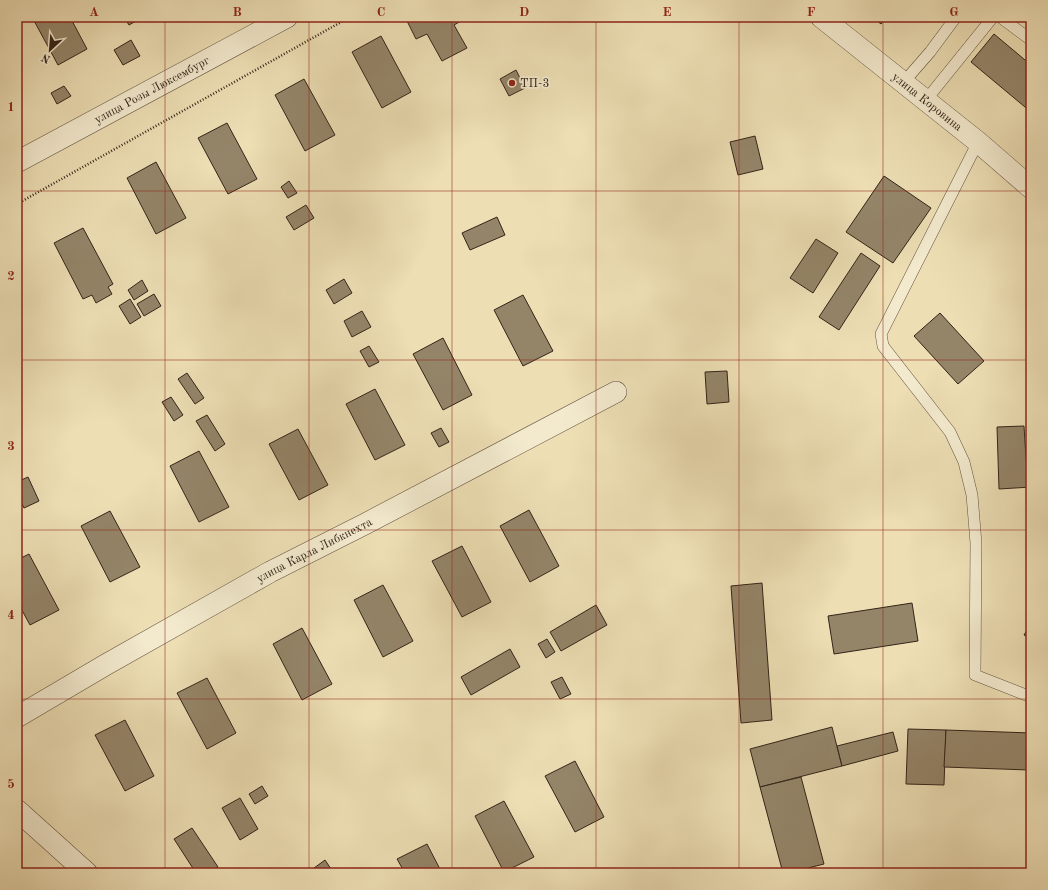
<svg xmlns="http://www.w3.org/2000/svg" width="1048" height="890" font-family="'Old Standard TT',serif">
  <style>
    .building { fill: #948569; stroke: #332418 }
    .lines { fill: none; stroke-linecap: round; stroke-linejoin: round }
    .service-casing { stroke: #62523f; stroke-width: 12 }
    .minor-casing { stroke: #62523f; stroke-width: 22 }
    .path { stroke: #332418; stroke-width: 2.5; stroke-dasharray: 1 2; stroke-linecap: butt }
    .service { stroke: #f3eace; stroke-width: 11 }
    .minor { stroke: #f3eace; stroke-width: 21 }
    .grid { fill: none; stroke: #8f2418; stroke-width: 1; stroke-opacity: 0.55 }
    .poi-dot { fill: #8f2418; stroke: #f3eace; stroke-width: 1.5 }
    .labels { text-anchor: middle; stroke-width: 3.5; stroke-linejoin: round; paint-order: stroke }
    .poi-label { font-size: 12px; fill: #332418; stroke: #f3eace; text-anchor: start }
    .street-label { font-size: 12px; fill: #332418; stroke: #f3eace }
    .neatline { fill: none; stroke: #8f2418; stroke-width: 1.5 }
    .grid-label { font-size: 13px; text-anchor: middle; font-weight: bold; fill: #8f2418 }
  </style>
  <rect width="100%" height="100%" fill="#eddeb4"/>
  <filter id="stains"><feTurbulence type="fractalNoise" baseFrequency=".005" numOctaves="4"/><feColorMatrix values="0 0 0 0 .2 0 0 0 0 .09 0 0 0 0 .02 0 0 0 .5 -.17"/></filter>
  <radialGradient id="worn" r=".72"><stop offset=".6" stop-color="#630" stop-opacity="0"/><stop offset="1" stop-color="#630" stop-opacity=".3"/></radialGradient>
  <g class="building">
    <polygon points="32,17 70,17 87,49 58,65"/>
    <polygon points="124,17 143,17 129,25"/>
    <polygon points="410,17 468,17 454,25 467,48 442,61 427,34 416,39 406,19"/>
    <polygon points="872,17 888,17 881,24"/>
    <polygon points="994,34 1031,65 1031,112 971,62"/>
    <polygon points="381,36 411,92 382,108 352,52"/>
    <polygon points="131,40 140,56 123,65 114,50"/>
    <polygon points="516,70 525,88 509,96 500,79"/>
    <polygon points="304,79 335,135 305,151 275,95"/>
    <polygon points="64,86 71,96 57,104 51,93"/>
    <polygon points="227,123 257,179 228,194 198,138"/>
    <polygon points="755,136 763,169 738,175 730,142"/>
    <polygon points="156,162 186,218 156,234 127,178"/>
    <polygon points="884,176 931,208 893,263 846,232"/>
    <polygon points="289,181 297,193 288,198 281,187"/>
    <polygon points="306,205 314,218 294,230 286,217"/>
    <polygon points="497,217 505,235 470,250 462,233"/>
    <polygon points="83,228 113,284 108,287 112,294 96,303 92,295 83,299 54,243"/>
    <polygon points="816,239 838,253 813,293 790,278"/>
    <polygon points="861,253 880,266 839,330 819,317"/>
    <polygon points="344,279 352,293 334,304 326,290"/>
    <polygon points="142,280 148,291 134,300 128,290"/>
    <polygon points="154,294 161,306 144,316 137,304"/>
    <polygon points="523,295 553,351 523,366 494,310"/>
    <polygon points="130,299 141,317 130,324 119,306"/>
    <polygon points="362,311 371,327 352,337 344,321"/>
    <polygon points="940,313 984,361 958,384 914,336"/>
    <polygon points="17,328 22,337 17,339"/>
    <polygon points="443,338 472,395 443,410 413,354"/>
    <polygon points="369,346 379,362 369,367 360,351"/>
    <polygon points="727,371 729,402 707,404 705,372"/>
    <polygon points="187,373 204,398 195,404 178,379"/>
    <polygon points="375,389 405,445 375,460 346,404"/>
    <polygon points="171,397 183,415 174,421 162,402"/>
    <polygon points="207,415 225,444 215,451 196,421"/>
    <polygon points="1024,426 1026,459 1031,458 1031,487 999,489 997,427"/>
    <polygon points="441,428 449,442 439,447 431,433"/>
    <polygon points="298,429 328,485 299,500 269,444"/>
    <polygon points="199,451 229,507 199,522 170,466"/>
    <polygon points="28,477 39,501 24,508 17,494 17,482"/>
    <polygon points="529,510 559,566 530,582 500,526"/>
    <polygon points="110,511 140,567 110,582 81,526"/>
    <polygon points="462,546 491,602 462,617 432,561"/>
    <polygon points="29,554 59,610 30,625 17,601 17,560"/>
    <polygon points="762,583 772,720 741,723 731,586"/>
    <polygon points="383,585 413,641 383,657 354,600"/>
    <polygon points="912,603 918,641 834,654 828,616"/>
    <polygon points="596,605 607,625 561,651 550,632"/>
    <polygon points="1031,623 1031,639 1024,635"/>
    <polygon points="302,628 332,684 302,700 273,644"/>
    <polygon points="547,639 555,652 546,658 538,644"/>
    <polygon points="510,649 520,667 471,695 461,677"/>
    <polygon points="562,677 571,694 560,699 551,682"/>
    <polygon points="207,678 236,733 207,749 177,693"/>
    <polygon points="125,720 154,776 125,791 95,735"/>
    <polygon points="832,727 842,766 760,787 750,749"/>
    <polygon points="908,729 946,730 944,785 906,784"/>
    <polygon points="946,730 1031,733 1029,770 944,767"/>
    <polygon points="893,732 898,751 842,766 837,746"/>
    <polygon points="575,761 604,817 575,832 545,776"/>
    <polygon points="801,777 824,864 788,873 783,873 760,787"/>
    <polygon points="262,786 268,796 255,804 249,794"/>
    <polygon points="240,798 258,829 240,840 222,808"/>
    <polygon points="504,801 534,857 504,872 475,816"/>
    <polygon points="192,828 218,867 209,873 196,873 174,839"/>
    <polygon points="427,844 442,873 405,873 397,859"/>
    <polygon points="325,860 333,872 331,873 311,873 310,871"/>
  </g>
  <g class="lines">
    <defs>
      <g id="service">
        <polyline points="1000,17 1031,40"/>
        <polyline points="903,83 930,52 956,17"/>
        <polyline points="926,100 993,17"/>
        <polyline points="978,142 881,334 883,346 950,432 964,462 972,495 976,543 975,675 1031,697"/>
      </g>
      <g id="minor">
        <path id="s1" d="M821,17L978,142L1031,188"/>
        <path id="s2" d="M17,162L287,17"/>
        <path id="s3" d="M17,717L107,664L270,572L365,524L616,392"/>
        <polyline points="17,810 87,873"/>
      </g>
    </defs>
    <use href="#service" class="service-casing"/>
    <use href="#minor" class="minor-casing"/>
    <polyline class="path" points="17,204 350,17"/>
    <use href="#service" class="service"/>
    <use href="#minor" class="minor"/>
  </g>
  <path class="grid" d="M165,17V873M309,17V873M452,17V873M596,17V873M739,17V873M883,17V873M17,191H1031M17,360H1031M17,530H1031M17,699H1031"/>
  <circle class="poi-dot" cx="512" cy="83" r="4"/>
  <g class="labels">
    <g class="poi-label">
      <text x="520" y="87">ТП-3</text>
    </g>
    <g class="street-label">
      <text dy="4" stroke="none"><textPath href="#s2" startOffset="153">улица Розы Люксембург</textPath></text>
      <text dy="4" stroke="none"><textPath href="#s1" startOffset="136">улица Коровина</textPath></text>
      <text dy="4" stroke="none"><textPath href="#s3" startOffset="341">улица Карла Либкнехта</textPath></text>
    </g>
  </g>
  <rect width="1048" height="890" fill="none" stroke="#eddeb4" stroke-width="44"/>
  <g transform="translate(50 50) rotate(206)" stroke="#f3eace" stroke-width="3" paint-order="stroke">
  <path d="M0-3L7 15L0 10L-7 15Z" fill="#332418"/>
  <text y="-6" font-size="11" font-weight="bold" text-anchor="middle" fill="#332418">N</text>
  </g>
  <rect x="22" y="22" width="1004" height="846" class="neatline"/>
  <g class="grid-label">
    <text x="94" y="16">A</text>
    <text x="237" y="16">B</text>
    <text x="381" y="16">C</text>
    <text x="524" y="16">D</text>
    <text x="667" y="16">E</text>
    <text x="811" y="16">F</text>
    <text x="954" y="16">G</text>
    <text x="11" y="111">1</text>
    <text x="11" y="280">2</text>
    <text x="11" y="450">3</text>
    <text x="11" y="619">4</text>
    <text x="11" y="788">5</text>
  </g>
  <rect width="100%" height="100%" filter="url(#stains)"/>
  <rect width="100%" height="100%" fill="url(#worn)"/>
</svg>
